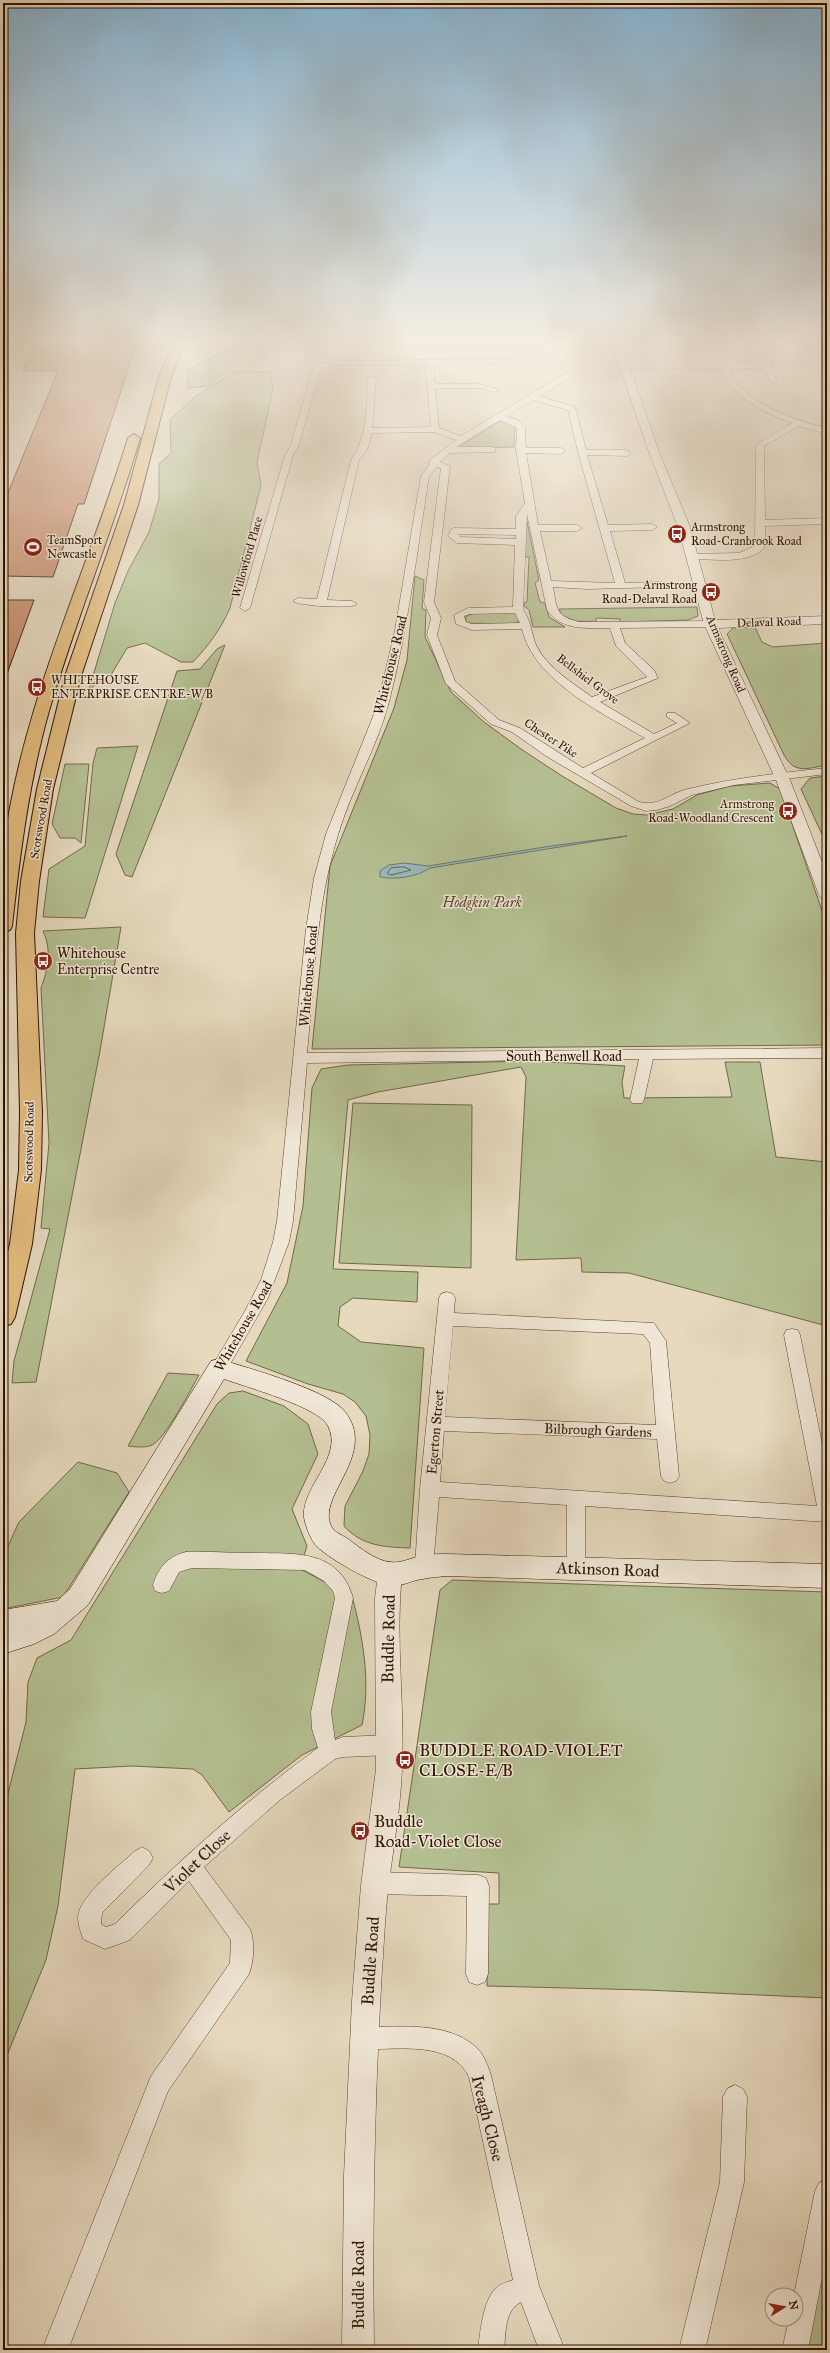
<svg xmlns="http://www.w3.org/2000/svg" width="830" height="2353" font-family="'IM FELL Great Primer',serif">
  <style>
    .green { fill: #b4bf91; stroke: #726848 }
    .water { fill: #98b9b9; stroke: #6e766f }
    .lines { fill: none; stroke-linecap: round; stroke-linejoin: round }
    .shore { stroke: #64665c; stroke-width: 1 }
    .building { fill: #c88b68; stroke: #2f1200 }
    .minor-casing { stroke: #5d4430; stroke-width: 1 }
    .tertiary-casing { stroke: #5d4430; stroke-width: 1 }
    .secondary-casing { stroke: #2f1200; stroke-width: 1 }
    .primary-casing { stroke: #2f1200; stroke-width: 2 }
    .minor { fill: #efe6d5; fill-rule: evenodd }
    .tertiary { fill: #efe6d5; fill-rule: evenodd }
    .secondary { fill: #efe6d5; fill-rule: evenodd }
    .primary { fill: #e3bc7f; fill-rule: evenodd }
    .labels { text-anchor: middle; stroke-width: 3; stroke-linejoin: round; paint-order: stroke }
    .far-poi-label { font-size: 12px; fill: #2f1200; stroke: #efe6d5; text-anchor: start }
    .far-street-label { font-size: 12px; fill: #2f1200; stroke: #efe6d5 }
    .street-label { font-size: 14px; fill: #2f1200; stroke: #efe6d5 }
    .park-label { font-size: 14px; font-style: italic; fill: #57462c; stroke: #efe6d5 }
    .poi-label { font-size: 14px; fill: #2f1200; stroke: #efe6d5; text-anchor: start }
    .near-street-label { font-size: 17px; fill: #2f1200; stroke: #efe6d5 }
    .near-poi-label { font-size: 17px; fill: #2f1200; stroke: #efe6d5; text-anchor: start }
  </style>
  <rect width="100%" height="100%" fill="#e6d9be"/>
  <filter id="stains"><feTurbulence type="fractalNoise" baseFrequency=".005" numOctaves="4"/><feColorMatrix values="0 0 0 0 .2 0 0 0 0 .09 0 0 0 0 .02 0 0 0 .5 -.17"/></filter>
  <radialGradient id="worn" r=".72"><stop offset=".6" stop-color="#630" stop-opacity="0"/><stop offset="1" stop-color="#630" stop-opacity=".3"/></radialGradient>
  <g class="green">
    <path d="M212,341L223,343V346L201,357L190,354C195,344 201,342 212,341Z"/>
    <polygon points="263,345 269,346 261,367 250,371 230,372 219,376 208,386 188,388 188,370 219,353"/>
    <path d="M270,371L273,389L257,462L261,485L230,608C221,629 209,645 193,662H181L145,643L127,648L111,675L89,689L115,603L128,571L149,532L159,499V464L171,453L170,420L192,399L230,374Z"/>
    <polygon points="501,420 515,425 514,447 461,448 460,446"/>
    <polygon points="526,517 539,580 535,583 540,602 545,603 549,617 565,627 533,627 529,610 524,606 524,603 527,602 529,557 524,557"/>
    <polygon points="415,576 424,580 422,609 426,610 425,637 451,692 484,722 521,749 562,776 616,808 633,814 647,815 673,809 697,795 730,786 770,783 780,789 827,925 827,1045 312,1049 330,866 394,708 407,660"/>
    <polygon points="697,607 698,616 688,620 620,622 620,619 596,618 596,622 575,621 559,614 561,613 559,609"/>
    <polygon points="474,613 517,613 521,621 513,624 467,623 465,617"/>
    <path d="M755,627L762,642L773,647L827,643V765C808,768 795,775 784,755L727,634L733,628Z"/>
    <polygon points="225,645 132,877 125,875 116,854 177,671 200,669 217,649"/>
    <polygon points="138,746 85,918 43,917 49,869 85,846 93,763 97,748"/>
    <polygon points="65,764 89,764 81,843 75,838 60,838 52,824"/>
    <polygon points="827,776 827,845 801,789 810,778"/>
    <path d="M121,927L100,1051L36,1382L12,1383L14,1361L50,1229L41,1228L49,1143L41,988C48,970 52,949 43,931Z"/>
    <path d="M532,1061L625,1066L622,1082L624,1098L732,1097L725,1062H760L776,1157L827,1162V1326L629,1273L582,1272L581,1258L516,1260L526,1077L521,1067L378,1092L348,1100L333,1269L418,1272L417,1302L353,1298L340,1307L338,1326L361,1342L424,1348L410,1548C384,1547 362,1546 344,1526L345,1506L363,1471L369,1454L370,1435L366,1416L355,1402L343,1394L308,1384L246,1361L287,1283L303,1206L312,1088L321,1069L348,1065Z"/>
    <polygon points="353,1103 472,1105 471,1268 339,1263"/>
    <path d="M168,1373L199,1375C191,1389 166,1438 152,1445C146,1448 135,1447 128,1446Z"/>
    <path d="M243,1391L284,1406L308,1424L318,1454L292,1509L307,1546L300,1569L352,1596C363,1638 371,1682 362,1725L302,1755L229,1812L202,1775L193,1769L132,1766L75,1769L58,1906L46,1960L3,2065V1813L26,1722L28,1682L37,1658L71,1640L217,1404L229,1393Z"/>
    <polygon points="78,1462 117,1473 129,1492 63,1597 3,1609 3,1557 19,1522"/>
    <polygon points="452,1580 827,1592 827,1738 825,1743 827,1746 827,1998 646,1990 487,1986 488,1904 499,1904 499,1873 399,1867 440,1590"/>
    <polygon points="827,2250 827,2350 807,2350"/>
  </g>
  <path class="water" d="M627,836L430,868C416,877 396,880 380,877V871L389,865L404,863L428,866L551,846Z"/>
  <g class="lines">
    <polygon class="shore" points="404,867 411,870 391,875 387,873 391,868"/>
  </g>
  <g class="building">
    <polygon points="37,339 138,339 84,504 78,504 53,577 3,576 3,505 58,371 23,371"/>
    <polygon points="3,600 34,600 4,682 3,682"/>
  </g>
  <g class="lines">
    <defs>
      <g id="minor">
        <path d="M721,339H729L726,358L728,364H763L765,347L772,345L770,360L777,382H771L764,368H729C739,402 796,421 827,428V434L799,426L764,446L765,520L827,518V524L765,526V547C750,565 714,559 693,559L690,558V554L739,553L755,546L756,445L792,423C766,414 730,396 721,368H624L620,366L624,364H720L718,358Z"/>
        <path d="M511,359V363H508L433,364L435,384H479L499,390L495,392L479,388H435L439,428L461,436L566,373H572V377L539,396L575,407L586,450H627L631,453L627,456L587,455L608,525L652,524L657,527L652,530L610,531L625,583L660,582L665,585L663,587L587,589L553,587C557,609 555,616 579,622L710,621L715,624L710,627L620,628L625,643L654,670L658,678L600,702L654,734L677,723L667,717V713H675L690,723L591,773L639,802C660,807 669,793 688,789C734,778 780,773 827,768V774L734,785L692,795L670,806L657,810L646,811L631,806L546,756L512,732L491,724L446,684L427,635L431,618L424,602L441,468L437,467L429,476C417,552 408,628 389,702C377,748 351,790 338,835C316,906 314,980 307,1053L827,1048V1058L653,1059L644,1100L642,1103H632L630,1100L639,1059L307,1063L293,1221L289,1242L268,1298L225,1373L219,1375L213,1373L211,1368L245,1311L261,1280L273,1242L277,1221L306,929L314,878L326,834L378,704L395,630L421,476L429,465V461L456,440L434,432L372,433L367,450L359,460L327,600L352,601L357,604C353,609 298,606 293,601L298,598L317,599L351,460C368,436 366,407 368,378L372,376L376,378L372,428L431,427L425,364L338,365L326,367L320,372L298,447L293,455L250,608L245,611L240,608L285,455L290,447L313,369L321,363L338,361ZM533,400L568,410L578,452L615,583L551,581L540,531H577L582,528L577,525H538L526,453L561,454L565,451L561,448H526L525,427L518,420L506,416ZM500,420L517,428L516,450L525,503L516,516V529L454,528L451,529L448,536L457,543L515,545L513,607L468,608L454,615L456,624L472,630L522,629C534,681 602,713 645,738L583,768L520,728L499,720L455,681L437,635L441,618L434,602L450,466L440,462L450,453L495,452V448L492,447H456ZM527,514L547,610C562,631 586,628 610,628L616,646L647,677L592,697C574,684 548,668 537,647C531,635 532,621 523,610ZM458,534L516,535V539L460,537ZM515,613L520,623L472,624L466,622L464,616L470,614Z"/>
        <path d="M447,1292L453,1294L455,1298L454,1313L654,1323L666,1341L679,1476L676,1481L670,1483L664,1481L661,1476L657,1439L444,1431L440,1482L817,1506L784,1335L786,1330L792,1329L798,1330L800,1335L827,1468V1522L585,1506V1568L583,1574L576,1576L569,1574L567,1568V1505L439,1497L433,1567L431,1573L424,1575L417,1573L415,1567L420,1489L439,1298L441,1294ZM453,1326L643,1334L650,1343L656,1425L445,1417Z"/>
        <path d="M186,1552C207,1551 229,1553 251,1553C293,1554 339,1548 353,1598L331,1712L335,1740L343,1737L389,1735L396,1738L399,1745L396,1752L389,1755L343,1757L335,1759L280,1800L204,1867L250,1929C255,1942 254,1961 249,1974L168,2091L68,2350H42L151,2076L230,1963L231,1940L189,1881L130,1940L105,1949L83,1939C81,1932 78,1925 78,1917C79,1896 120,1865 135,1851L142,1847L149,1851L153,1858L149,1865L102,1913L101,1924L106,1927L115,1924C179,1861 245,1801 318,1748L312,1729L311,1712L335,1598L333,1591L324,1581L305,1570L192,1568L179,1572L169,1591L162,1593L155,1591L153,1585C159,1567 167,1557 186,1552Z"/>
        <polygon points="375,1872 478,1875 486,1878 489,1886 488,1974 485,1982 477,1985 469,1982 466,1974 467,1896 375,1894 367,1891 364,1883 367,1875"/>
        <path d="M365,2027C401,2027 448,2021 477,2048C484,2055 488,2066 491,2075L539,2286L565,2350H539L521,2302C504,2311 506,2333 504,2350H478C480,2333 483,2300 496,2288C500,2284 508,2282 513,2280L469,2077C451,2040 399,2050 365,2049L357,2046L354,2038L357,2030Z"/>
        <polygon points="735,2085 743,2089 747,2097 744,2182 705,2350 679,2350 720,2182 723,2097 727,2089"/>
        <polygon points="827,2179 827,2252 808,2350 782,2350 789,2319 796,2319 796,2295 794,2295 815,2191 819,2183"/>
      </g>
      <g id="tertiary">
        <polygon points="610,339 620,339 659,452 690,527 715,620 827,616 827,624 718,628 790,780 827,875 827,900 821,898 819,895 776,780 704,624 678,527 649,452"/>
        <path d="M390,1564L398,1567L402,1574C395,1639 405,1704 402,1769C400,1821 388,1872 385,1924C375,2066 372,2208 374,2350H342L344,2176L352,2001L361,1885L376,1769L375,1598L378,1574L382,1567Z"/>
      </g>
      <path id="secondary" d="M219,1359C247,1368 330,1390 346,1413C378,1457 312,1499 333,1529C336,1533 344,1536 348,1539C359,1547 376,1561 390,1562C401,1564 412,1557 423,1556C431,1554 439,1554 447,1554L827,1564V1588L447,1576C439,1577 431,1577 423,1579C412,1580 401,1587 390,1586C374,1584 323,1556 314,1543C310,1537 305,1525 304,1517C301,1487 344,1457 328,1426C319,1407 246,1387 224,1379L88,1605L54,1634L34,1644L3,1654V1610L57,1601L70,1589L211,1361Z"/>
      <g id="primary">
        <polygon points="178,339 189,339 180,354 171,377 138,505 81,676 53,789 39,881 34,933 42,1112 41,1170 32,1244 15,1317 11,1324 3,1326 3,1270 10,1244 19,1170 20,1112 16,933 21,881 37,789 65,676 124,505 159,377 168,354"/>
        <path d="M134,434L140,438C113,530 76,619 49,711C29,781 20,854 12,926L10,930L3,932C3,906 0,879 3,853C20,708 86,576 128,438Z"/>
      </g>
    </defs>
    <use href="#minor" class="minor-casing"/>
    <use href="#tertiary" class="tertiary-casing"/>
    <use href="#secondary" class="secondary-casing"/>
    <use href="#primary" class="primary-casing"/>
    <use href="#minor" class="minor"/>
    <use href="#tertiary" class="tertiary"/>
    <use href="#secondary" class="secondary"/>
    <use href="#primary" class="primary"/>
  </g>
  <linearGradient id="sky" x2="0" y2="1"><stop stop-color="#88b6d5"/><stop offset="0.51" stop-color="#f4eee2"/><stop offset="1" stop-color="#f4eee2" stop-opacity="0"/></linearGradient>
  <rect width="830" height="668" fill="url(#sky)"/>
  <defs>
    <symbol id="bus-disc" viewBox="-11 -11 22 22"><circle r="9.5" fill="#8f2418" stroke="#efe6d5"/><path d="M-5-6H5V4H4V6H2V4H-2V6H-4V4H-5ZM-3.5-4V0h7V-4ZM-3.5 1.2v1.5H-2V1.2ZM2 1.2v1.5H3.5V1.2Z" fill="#fff"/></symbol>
    <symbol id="stadium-disc" viewBox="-11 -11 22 22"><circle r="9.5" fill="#8f2418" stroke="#efe6d5"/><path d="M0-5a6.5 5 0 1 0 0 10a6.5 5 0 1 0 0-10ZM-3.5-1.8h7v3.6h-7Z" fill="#fff"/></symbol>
  </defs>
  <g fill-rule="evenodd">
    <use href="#bus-disc" x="666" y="523" width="22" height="22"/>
    <use href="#stadium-disc" x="22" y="536" width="22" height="22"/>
    <use href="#bus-disc" x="700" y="581" width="22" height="22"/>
    <use href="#bus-disc" x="26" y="676" width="22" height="22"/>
    <use href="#bus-disc" x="777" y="800" width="22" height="22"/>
    <use href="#bus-disc" x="32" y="950" width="22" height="22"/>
    <use href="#bus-disc" x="394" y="1749" width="22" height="22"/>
    <use href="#bus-disc" x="349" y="1820" width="22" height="22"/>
  </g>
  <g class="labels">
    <g class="far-poi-label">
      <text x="691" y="531">Armstrong<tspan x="691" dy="14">Road-Cranbrook Road</tspan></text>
      <text x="47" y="544">TeamSport<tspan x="47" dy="14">Newcastle</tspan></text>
      <text x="697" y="589" text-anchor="end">Armstrong<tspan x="697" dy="14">Road-Delaval Road</tspan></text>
      <text x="51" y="684">WHITEHOUSE<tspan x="51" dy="14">ENTERPRISE CENTRE-W/B</tspan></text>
      <text x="774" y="808" text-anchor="end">Armstrong<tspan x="774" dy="14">Road-Woodland Crescent</tspan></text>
    </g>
    <g class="far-street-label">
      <text transform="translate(247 557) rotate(-74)" y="4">Willowford Place</text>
      <text transform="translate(769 622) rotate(-2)" y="4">Delaval Road</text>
      <text transform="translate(726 654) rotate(67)" y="4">Armstrong Road</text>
      <text transform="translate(588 679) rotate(37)" y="4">Bellshiel Grove</text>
      <text transform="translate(551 738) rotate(33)" y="4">Chester Pike</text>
      <text transform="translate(41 819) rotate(-80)" y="4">Scotswood Road</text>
      <text transform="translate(29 1142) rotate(-89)" y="4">Scotswood Road</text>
    </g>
    <g class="street-label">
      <text transform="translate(390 665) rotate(-76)" y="5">Whitehouse Road</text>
      <text transform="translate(308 976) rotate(-85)" y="5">Whitehouse Road</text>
      <text x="564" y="1061">South Benwell Road</text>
      <text transform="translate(243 1326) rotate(-60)" y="5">Whitehouse Road</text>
      <text transform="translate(598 1430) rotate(2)" y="5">Bilbrough Gardens</text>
      <text transform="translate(435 1432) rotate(-85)" y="5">Egerton Street</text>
    </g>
    <g class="park-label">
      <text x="482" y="907">Hodgkin Park</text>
    </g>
    <g class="poi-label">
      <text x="57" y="958">Whitehouse<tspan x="57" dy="16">Enterprise Centre</tspan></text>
    </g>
    <g class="near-street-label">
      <text transform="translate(608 1569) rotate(2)" y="6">Atkinson Road</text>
      <text transform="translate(388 1639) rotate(-89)" y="6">Buddle Road</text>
      <text transform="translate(197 1861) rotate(-43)" y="6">Violet Close</text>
      <text transform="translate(370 1961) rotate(-86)" y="6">Buddle Road</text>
      <text transform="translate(488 2118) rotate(76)" y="6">Iveagh Close</text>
      <text transform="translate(358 2285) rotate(-90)" y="6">Buddle Road</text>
    </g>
    <g class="near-poi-label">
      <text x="419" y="1756">BUDDLE ROAD-VIOLET<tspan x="419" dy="20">CLOSE-E/B</tspan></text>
      <text x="374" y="1827">Buddle<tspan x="374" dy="20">Road-Violet Close</tspan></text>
    </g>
  </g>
  <rect width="830" height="2353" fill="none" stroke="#e6d9be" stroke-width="16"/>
  <rect x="4" y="4" width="822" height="2345" fill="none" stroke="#2f1200" stroke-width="2"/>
  <rect x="8" y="8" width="814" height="2337" fill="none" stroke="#2f1200"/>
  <g transform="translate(784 2307) rotate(79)"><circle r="19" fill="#efe6d5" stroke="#a29180"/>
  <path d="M0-3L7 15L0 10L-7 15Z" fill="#8f2418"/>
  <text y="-6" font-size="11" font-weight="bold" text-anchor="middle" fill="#2f1200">N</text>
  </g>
  <rect width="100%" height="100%" filter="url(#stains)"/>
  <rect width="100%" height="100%" fill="url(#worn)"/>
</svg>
